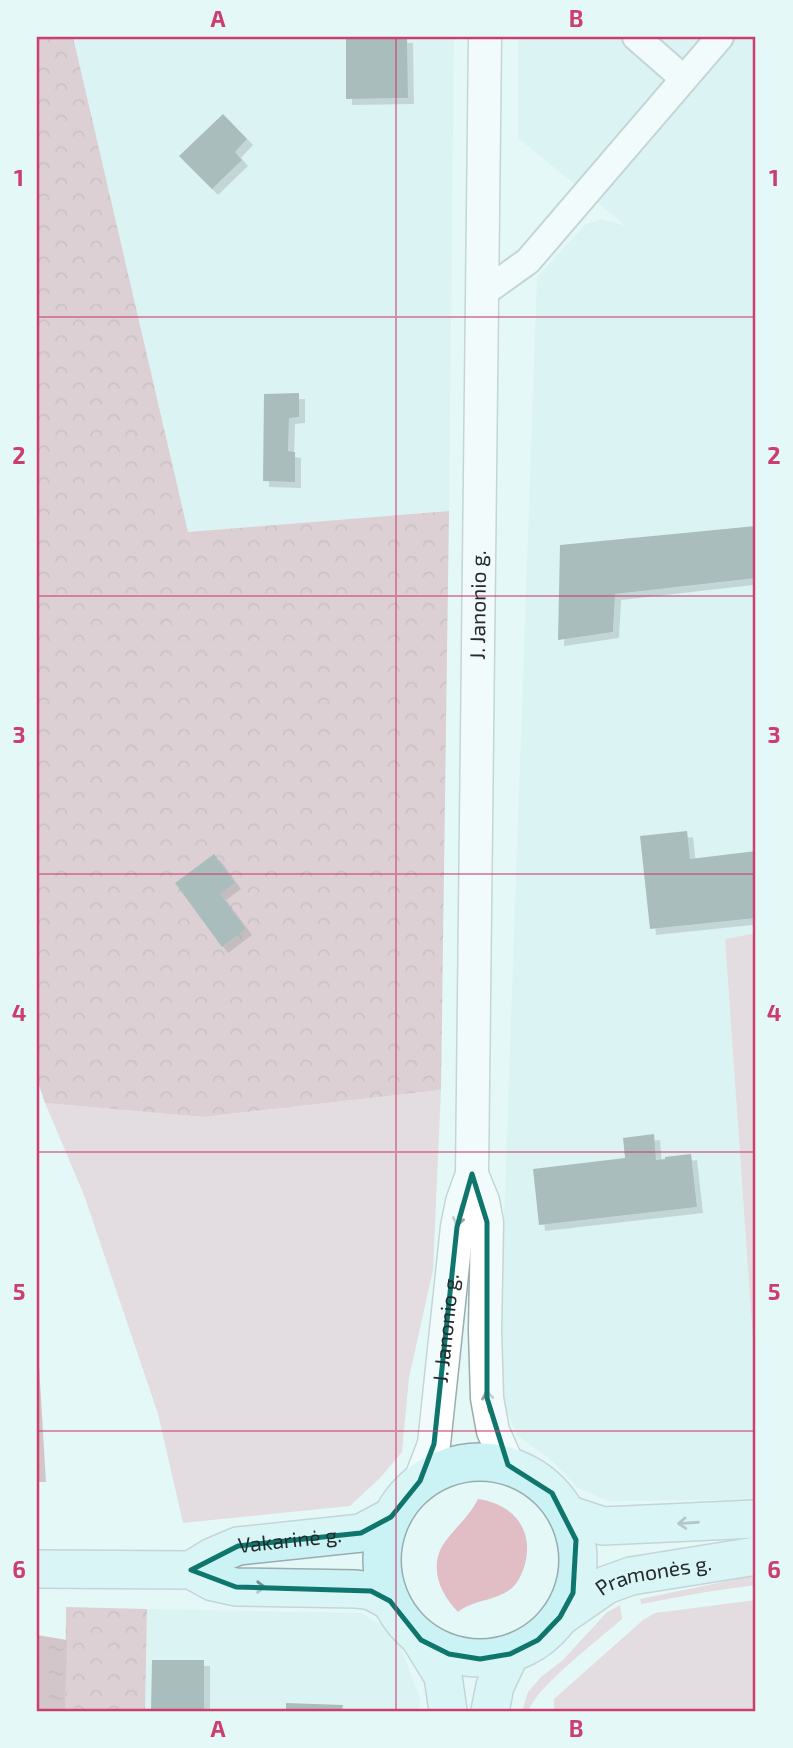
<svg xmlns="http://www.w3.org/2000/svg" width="793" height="1748" font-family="'Exo 2',sans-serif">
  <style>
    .built { fill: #d0edee }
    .grass { fill: #e1bdc5 }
    .forest { fill: url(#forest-crowns) }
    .water { fill: url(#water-ripples) }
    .building { fill: #647576; filter: url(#shadow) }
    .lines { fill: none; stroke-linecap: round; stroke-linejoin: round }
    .minor-casing { stroke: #9aacad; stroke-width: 30 }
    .tertiary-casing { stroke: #9aacad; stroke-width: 35 }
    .secondary-casing { stroke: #9aacad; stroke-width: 40 }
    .minor { stroke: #fff; stroke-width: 26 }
    .tertiary { stroke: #fff; stroke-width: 32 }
    .secondary { stroke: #cbf2f4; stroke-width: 37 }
    .oneway { stroke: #9ca0a0 }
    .oneway2 { stroke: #788e90 }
    .marked { fill: none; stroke: #0f766e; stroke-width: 5; stroke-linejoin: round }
    .grid { fill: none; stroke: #cb3e6d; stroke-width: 2; stroke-opacity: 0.55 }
    .labels { text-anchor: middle; stroke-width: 7; stroke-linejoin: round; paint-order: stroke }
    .street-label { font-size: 21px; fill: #242b2c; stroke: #e5f8f8 }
    .neatline { fill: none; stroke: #cb3e6d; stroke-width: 2.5 }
    .grid-label { font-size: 23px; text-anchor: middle; font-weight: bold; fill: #cb3e6d }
  </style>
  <defs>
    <pattern id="forest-crowns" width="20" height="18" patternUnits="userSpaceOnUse" patternTransform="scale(1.75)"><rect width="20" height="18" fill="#d09fa9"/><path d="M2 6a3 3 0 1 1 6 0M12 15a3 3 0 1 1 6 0" fill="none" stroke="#a9828a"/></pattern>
    <pattern id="water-ripples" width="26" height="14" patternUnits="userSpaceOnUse" patternTransform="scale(1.75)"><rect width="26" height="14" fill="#bb8b96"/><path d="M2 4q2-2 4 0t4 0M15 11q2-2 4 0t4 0" fill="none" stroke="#98727b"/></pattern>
    <filter id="shadow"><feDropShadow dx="6" dy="6" stdDeviation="0" flood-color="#0004"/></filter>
  </defs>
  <rect width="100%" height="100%" fill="#e5f8f8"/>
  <g class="built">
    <polygon points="73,37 454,37 449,511 187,532"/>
    <polygon points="518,37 756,37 756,933 725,940 756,1384 756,1500 608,1501 578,1488 552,1461 517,1435 498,1392 537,277 586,224 602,219 626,226 518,138"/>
    <polygon points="147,1609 361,1613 380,1624 401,1647 420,1699 419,1711 145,1711"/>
  </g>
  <g class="grass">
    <polygon points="756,933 756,1384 725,939"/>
    <polygon points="441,1090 433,1270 409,1378 402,1452 381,1477 350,1506 183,1523 158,1414 84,1195 45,1103 203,1117"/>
    <path d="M478,1499C513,1504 534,1529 525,1564C523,1572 518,1583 512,1588C495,1602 474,1599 458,1612C438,1592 427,1562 448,1538C459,1524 470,1515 478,1499Z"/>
    <polygon points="756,1575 756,1585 706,1592 641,1604 640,1599"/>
    <polygon points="756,1600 756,1711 554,1711 554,1699 643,1620 655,1613"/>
    <path d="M620,1605L622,1619C603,1636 534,1689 529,1711H522L528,1692L541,1677L563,1660L606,1613Z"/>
  </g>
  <g class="forest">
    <polygon points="37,37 73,37 188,532 449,511 441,1090 203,1117 45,1103 37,1079"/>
    <polygon points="66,1607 147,1609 145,1711 65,1711"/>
  </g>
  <g class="water">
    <polygon points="37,1342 38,1348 46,1482 37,1482"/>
    <polygon points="37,1635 67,1640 65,1711 37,1711"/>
  </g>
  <g class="building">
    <polygon points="346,37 407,37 408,98 346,99"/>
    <polygon points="223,114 247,139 235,152 242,160 212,189 179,156"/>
    <polygon points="299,393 299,417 289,418 288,451 295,452 295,482 263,481 264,394"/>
    <polygon points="756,526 756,578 615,594 613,632 558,640 560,545"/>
    <polygon points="687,831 690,859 756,851 756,918 650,929 640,836"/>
    <polygon points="214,854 235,883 220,894 246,929 222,947 175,883"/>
    <polygon points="654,1134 656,1160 665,1159 665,1157 691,1154 697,1207 539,1225 533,1169 625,1158 623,1138"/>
    <polygon points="152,1660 204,1660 204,1711 151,1711"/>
    <polygon points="286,1703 343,1705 342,1711 286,1711"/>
  </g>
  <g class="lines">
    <defs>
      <g id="minor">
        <polyline points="636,37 683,78"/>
        <polyline points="482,294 528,261 720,37"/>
      </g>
      <g id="tertiary">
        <polyline points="472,1174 483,1201 487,1222 485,1331 487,1398 493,1431 508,1465"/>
        <path id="s1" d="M420,1481L434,1444L457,1227L462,1202L472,1174L485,37"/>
      </g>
      <g id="secondary">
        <circle cx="480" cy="1560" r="98"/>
        <polyline points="567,1514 603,1526 756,1519"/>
        <polyline points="37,1569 191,1570 213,1582 236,1587 356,1589 371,1591 390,1601"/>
        <path id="s2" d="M191,1570L212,1557L238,1546L361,1533L391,1517"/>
        <path id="s3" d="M560,1617L606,1585L631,1576L756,1556"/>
        <polyline points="421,1640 443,1676 448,1711"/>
        <polyline points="490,1711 495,1686 510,1654"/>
      </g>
    </defs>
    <use href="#minor" class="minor-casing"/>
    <use href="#tertiary" class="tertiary-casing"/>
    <use href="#secondary" class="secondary-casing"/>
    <use href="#minor" class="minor"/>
    <use href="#tertiary" class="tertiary"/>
    <use href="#secondary" class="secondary"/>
  </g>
  <defs><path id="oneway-shaft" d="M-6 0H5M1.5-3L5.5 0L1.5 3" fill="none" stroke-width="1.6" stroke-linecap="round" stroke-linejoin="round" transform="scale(1.75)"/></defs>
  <g class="oneway">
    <use href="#oneway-shaft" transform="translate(459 1216) rotate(102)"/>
    <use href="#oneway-shaft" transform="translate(488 1401) rotate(-97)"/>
  </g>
  <g class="oneway2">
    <use href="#oneway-shaft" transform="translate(688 1523) rotate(176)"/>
    <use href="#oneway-shaft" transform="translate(255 1587) rotate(1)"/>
  </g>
  <path d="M0 0H793V1748H0ZM472,1174L487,1222V1398L508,1465L552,1493L576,1540L573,1593L560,1617L538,1640L510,1654L480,1659L449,1654L421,1640L390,1601L371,1591L236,1587L191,1570L238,1546L361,1533L391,1517L420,1481L434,1444L457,1227Z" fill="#e5f8f8" fill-opacity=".55" fill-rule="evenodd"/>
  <path class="marked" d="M472,1174L487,1222V1398L508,1465L552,1493L576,1540L573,1593L560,1617L538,1640L510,1654L480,1659L449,1654L421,1640L390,1601L371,1591L236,1587L191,1570L238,1546L361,1533L391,1517L420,1481L434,1444L457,1227Z"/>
  <path class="grid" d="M396,37V1711M37,317H756M37,596H756M37,874H756M37,1152H756M37,1431H756"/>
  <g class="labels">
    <g class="street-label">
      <text dy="7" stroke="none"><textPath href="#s1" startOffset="882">J. Janonio g.</textPath></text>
      <text dy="7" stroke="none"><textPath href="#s1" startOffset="156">J. Janonio g.</textPath></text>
      <text dy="7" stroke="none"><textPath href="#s2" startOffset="105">Vakarinė g.</textPath></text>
      <text dy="7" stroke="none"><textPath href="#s3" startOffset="105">Pramonės g.</textPath></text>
    </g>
  </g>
  <rect width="793" height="1748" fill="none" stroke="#e5f8f8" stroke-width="77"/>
  <rect x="38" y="38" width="716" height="1672" class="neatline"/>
  <g class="grid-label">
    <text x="218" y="27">A</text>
    <text x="576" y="27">B</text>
    <text x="19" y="186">1</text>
    <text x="774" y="186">1</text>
    <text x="19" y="464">2</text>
    <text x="774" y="464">2</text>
    <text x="19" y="743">3</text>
    <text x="774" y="743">3</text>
    <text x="19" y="1021">4</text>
    <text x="774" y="1021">4</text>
    <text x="19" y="1300">5</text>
    <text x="774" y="1300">5</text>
    <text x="19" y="1578">6</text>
    <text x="774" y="1578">6</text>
    <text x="218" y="1737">A</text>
    <text x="576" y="1737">B</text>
  </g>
</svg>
